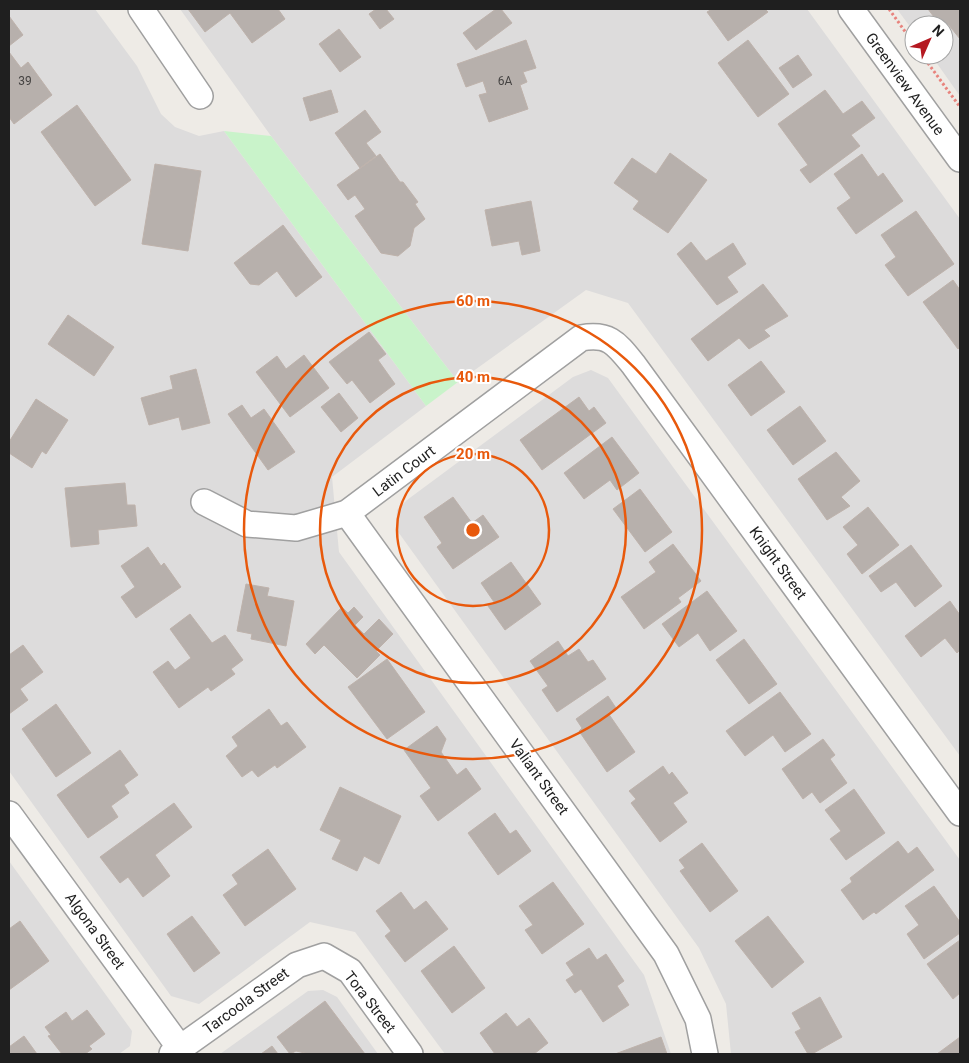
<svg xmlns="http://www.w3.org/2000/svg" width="969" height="1063" font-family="Roboto,sans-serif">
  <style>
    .residential { fill: #dddcdc }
    .park { fill: #c9f3ca }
    .building { fill: #b7b0ac; stroke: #beb2ab }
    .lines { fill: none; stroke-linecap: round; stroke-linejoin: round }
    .minor-casing { stroke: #a0a0a0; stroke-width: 28 }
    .path { stroke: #e8837d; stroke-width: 3; stroke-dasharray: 2.5 2.5; stroke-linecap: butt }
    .minor { stroke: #fff; stroke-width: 25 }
    .ring { fill: none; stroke: #e8590c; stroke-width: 2.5 }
    .labels { text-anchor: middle; stroke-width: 4; stroke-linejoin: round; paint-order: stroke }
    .number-label { font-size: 12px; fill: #454342 }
    .street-label { font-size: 15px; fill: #1f1f1f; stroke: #fff }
    .centre { fill: #e8590c; stroke: #fff; stroke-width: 2.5 }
    .ring-label { font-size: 15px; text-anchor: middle; font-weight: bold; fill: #e8590c; stroke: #fff; stroke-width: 4; stroke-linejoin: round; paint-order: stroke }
  </style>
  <rect width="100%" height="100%" fill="#eeebe6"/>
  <g class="residential">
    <polygon points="9,9 95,9 137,66 161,114 175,127 199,136 224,131 426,406 332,477 339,552 644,975 671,1054 445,1054 355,932 310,922 199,1004 171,996 9,771"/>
    <polygon points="180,9 807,9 960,219 960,756 628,303 586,290 458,382 271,136"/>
    <polygon points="897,9 960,9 960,96 931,55 944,55 944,25 914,25 914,32"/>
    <polygon points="591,370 608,378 960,860 960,1054 731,1054 726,1004 699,948 396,529 397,510 407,500 573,377"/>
    <polygon points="9,861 132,1031 130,1046 119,1054 9,1054"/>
    <polygon points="323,990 337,997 378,1054 220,1054 308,991"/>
  </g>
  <polygon class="park" points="224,131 271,136 458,382 426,406"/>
  <g class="building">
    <polygon points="188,9 278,9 285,19 252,43 230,13 205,32"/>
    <polygon points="376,9 386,9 394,19 380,29 369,14"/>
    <polygon points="496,9 501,9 512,23 476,50 463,33"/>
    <polygon points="712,9 765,9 768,12 728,41 707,12"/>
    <polygon points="928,9 960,9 960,39 948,24 944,27 940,25"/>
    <polygon points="9,16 23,35 9,46"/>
    <polygon points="339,29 361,57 340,72 319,44"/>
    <polygon points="526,40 536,68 523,72 527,82 520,85 528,109 489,122 479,95 487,93 483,81 466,87 457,64"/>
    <polygon points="748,40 789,94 758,117 718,63"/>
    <polygon points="9,52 21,68 28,62 52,95 14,124 9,117"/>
    <polygon points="798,55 812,75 793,88 779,68"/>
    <polygon points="331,90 338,112 310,121 303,98"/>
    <polygon points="825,90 843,114 862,101 875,118 851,135 860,146 810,183 800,170 808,165 778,124"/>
    <polygon points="77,105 131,180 95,206 41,132"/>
    <polygon points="365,110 381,132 366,143 376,156 360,168 335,133"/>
    <polygon points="670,153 707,180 668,233 633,209 639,201 614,183 632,158 656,174"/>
    <polygon points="380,154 400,182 403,182 418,202 415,204 425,219 414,228 410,246 398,256 381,253 355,216 365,209 355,195 348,200 337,185"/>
    <polygon points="862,154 878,177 883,173 903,201 856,234 837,208 851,198 834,174"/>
    <polygon points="155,164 201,171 188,251 142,244"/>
    <polygon points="531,201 540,251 522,255 519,241 492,246 485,210"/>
    <polygon points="916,211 954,264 908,296 885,265 896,257 881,235"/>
    <polygon points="283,225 322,277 296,297 277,271 259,285 250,284 234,263"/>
    <polygon points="691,242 706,261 733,243 746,264 727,277 738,292 717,305 677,254"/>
    <polygon points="953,280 960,290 960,347 958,349 923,302"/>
    <polygon points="763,284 788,316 764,330 770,336 749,349 739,338 708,361 691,339"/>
    <polygon points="68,315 114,347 94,376 48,344"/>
    <polygon points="369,332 386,354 378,360 395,384 370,403 352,380 347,384 329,362"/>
    <polygon points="304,355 329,388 290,417 256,372 277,356 286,369"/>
    <polygon points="761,361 785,392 751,416 728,385"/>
    <polygon points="196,369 210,423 182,430 179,417 149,425 141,398 173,389 170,376"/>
    <polygon points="339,393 358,418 341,432 321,407"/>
    <polygon points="579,397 589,411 594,407 606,423 542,470 520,440"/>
    <polygon points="36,399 68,420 46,454 42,451 32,468 9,453 9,442"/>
    <polygon points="242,405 251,418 264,409 295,452 268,470 228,414"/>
    <polygon points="800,406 826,441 793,465 767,430"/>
    <polygon points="612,437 639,473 617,490 610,480 584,499 564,473"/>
    <polygon points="836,452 860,481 841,497 850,506 827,520 798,479"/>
    <polygon points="125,483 127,505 135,505 137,526 98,530 99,544 71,547 65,488"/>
    <polygon points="640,489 672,532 645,552 613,509"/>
    <polygon points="453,497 472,523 483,515 499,537 453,569 437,547 442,543 424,517"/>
    <polygon points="868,507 899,545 862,574 847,554 858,545 843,527"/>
    <polygon points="673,544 701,581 678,598 681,602 644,629 621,597 656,572 649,562"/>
    <polygon points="911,545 942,586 915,607 896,582 881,592 869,576"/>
    <polygon points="148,547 161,566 164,563 181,587 136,618 121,597 135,587 121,566"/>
    <polygon points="511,562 541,604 505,630 488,606 494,602 481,583"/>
    <polygon points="246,584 269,588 267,596 294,601 286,646 251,639 252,634 237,631"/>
    <polygon points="707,591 737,631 710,651 698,633 679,647 662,624"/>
    <polygon points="950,601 960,615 960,650 957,653 945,638 921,657 905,636"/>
    <polygon points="342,607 348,613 354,607 363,617 355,625 364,634 379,619 393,634 376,651 380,655 357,678 324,645 315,654 306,644"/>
    <polygon points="190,614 212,643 225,635 243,660 231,669 235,674 211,691 208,687 179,708 153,672 168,661 175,670 191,658 170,629"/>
    <polygon points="744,639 777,684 749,704 716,660"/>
    <polygon points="558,641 568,656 579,649 588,662 593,660 606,679 557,712 542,690 548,686 530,661"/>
    <polygon points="23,645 43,672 20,689 28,700 9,714 9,655"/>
    <polygon points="387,659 425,712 387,739 348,687"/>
    <polygon points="780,692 811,734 785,752 773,735 745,756 726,731"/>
    <polygon points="608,696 616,708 608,713 635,752 607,772 579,731 582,728 576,719"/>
    <polygon points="56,704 91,753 56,777 22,729"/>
    <polygon points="269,709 281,726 287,722 306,747 277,768 275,765 258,777 252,770 242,777 226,756 238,746 232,737"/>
    <polygon points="437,726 446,739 441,752 457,775 466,768 481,789 438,821 420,796 431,788 404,750"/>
    <polygon points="823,739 835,755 830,759 847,783 820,803 812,792 803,799 782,769"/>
    <polygon points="120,750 138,775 124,785 129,793 111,806 118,817 88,838 57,795"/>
    <polygon points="663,766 669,775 672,772 688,793 673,803 687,822 660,842 631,803 636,799 629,791"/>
    <polygon points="340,787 401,816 379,864 364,856 357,871 332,859 341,840 320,830"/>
    <polygon points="854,789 885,833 846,860 830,839 841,831 825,810"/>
    <polygon points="174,803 192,827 155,855 170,876 143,897 128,877 120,883 100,857"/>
    <polygon points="495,813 510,834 516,830 531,851 498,875 468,833"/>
    <polygon points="898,841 908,854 917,847 934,870 876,914 874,912 863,920 841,890 852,882 850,878"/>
    <polygon points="702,843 738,891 710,912 680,871 685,868 679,860"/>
    <polygon points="268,849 296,889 245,926 223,895 238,884 232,875"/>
    <polygon points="553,882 584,924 542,954 525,930 533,925 519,906"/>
    <polygon points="934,886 960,922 960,933 924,959 907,934 919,925 905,906"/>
    <polygon points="401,892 414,910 426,901 448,929 405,962 385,936 391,931 376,911"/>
    <polygon points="192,916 220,953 194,972 167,934"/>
    <polygon points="768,916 804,962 772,988 735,941"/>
    <polygon points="20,921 49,961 9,990 9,929"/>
    <polygon points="960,940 960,993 953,999 927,964"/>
    <polygon points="454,946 485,988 452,1013 421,971"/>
    <polygon points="589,948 597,960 606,954 624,981 617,986 629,1005 603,1022 581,989 575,993 566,980 574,975 566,963"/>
    <polygon points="820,997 842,1037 812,1054 808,1054 795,1032 801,1029 792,1013"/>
    <polygon points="325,1001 365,1054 309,1054 296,1051 290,1054 277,1037"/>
    <polygon points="87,1010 105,1034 89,1046 92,1049 85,1054 62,1054 48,1036 51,1035 45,1027 66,1012 72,1021"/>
    <polygon points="506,1013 517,1027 529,1018 548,1043 534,1054 495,1054 480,1033"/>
    <polygon points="24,1036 37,1054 9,1054 9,1047"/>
    <polygon points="661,1037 667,1054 615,1054"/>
    <polygon points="960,1037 960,1054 937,1054"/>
    <polygon points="272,1046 278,1054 261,1054"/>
  </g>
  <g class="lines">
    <defs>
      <g id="minor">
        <polyline points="141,9 200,96"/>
        <polyline points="851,9 960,159"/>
        <path d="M204,502L247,524L296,528L347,513L581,338C609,333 616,343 633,364L960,813"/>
        <polyline points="347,513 666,954 698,1019 705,1054"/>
        <polyline points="9,814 180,1048"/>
        <polyline points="172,1054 297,965 324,956 350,971 410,1054"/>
      </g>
    </defs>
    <use href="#minor" class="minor-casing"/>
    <g class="path">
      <polyline points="889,9 914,44"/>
      <polyline points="922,55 960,107"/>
    </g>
    <use href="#minor" class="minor"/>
  </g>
  <g class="ring">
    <circle cx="473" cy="530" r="76"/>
    <circle cx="473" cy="530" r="153"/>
    <circle cx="473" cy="530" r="229"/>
  </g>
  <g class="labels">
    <g class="number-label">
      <text x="25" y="85">39</text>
      <text x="505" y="85">6A</text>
    </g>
    <g class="street-label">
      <text transform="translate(905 84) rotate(54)" y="5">Greenview Avenue</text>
      <text transform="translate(404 471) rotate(-37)" y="5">Latin Court</text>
      <text transform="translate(778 563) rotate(54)" y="5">Knight Street</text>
      <text transform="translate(539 777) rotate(54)" y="5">Valiant Street</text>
      <text transform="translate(95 931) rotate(54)" y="5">Algona Street</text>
      <text transform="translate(246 1001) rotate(-36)" y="5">Tarcoola Street</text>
      <text transform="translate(370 1002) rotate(52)" y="5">Tora Street</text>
    </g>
  </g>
  <circle cx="473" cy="530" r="8" class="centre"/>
  <g class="ring-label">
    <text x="473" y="306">60 m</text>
    <text x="473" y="382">40 m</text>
    <text x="473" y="459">20 m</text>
  </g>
  <rect width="969" height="1063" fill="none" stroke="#1f1f1f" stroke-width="20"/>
  <g transform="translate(929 40) rotate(45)"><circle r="24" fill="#ffffff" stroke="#a5a5a5"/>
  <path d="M0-4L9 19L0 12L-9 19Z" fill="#b51921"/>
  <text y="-8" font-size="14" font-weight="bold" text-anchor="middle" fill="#1f1f1f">N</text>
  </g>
</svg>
